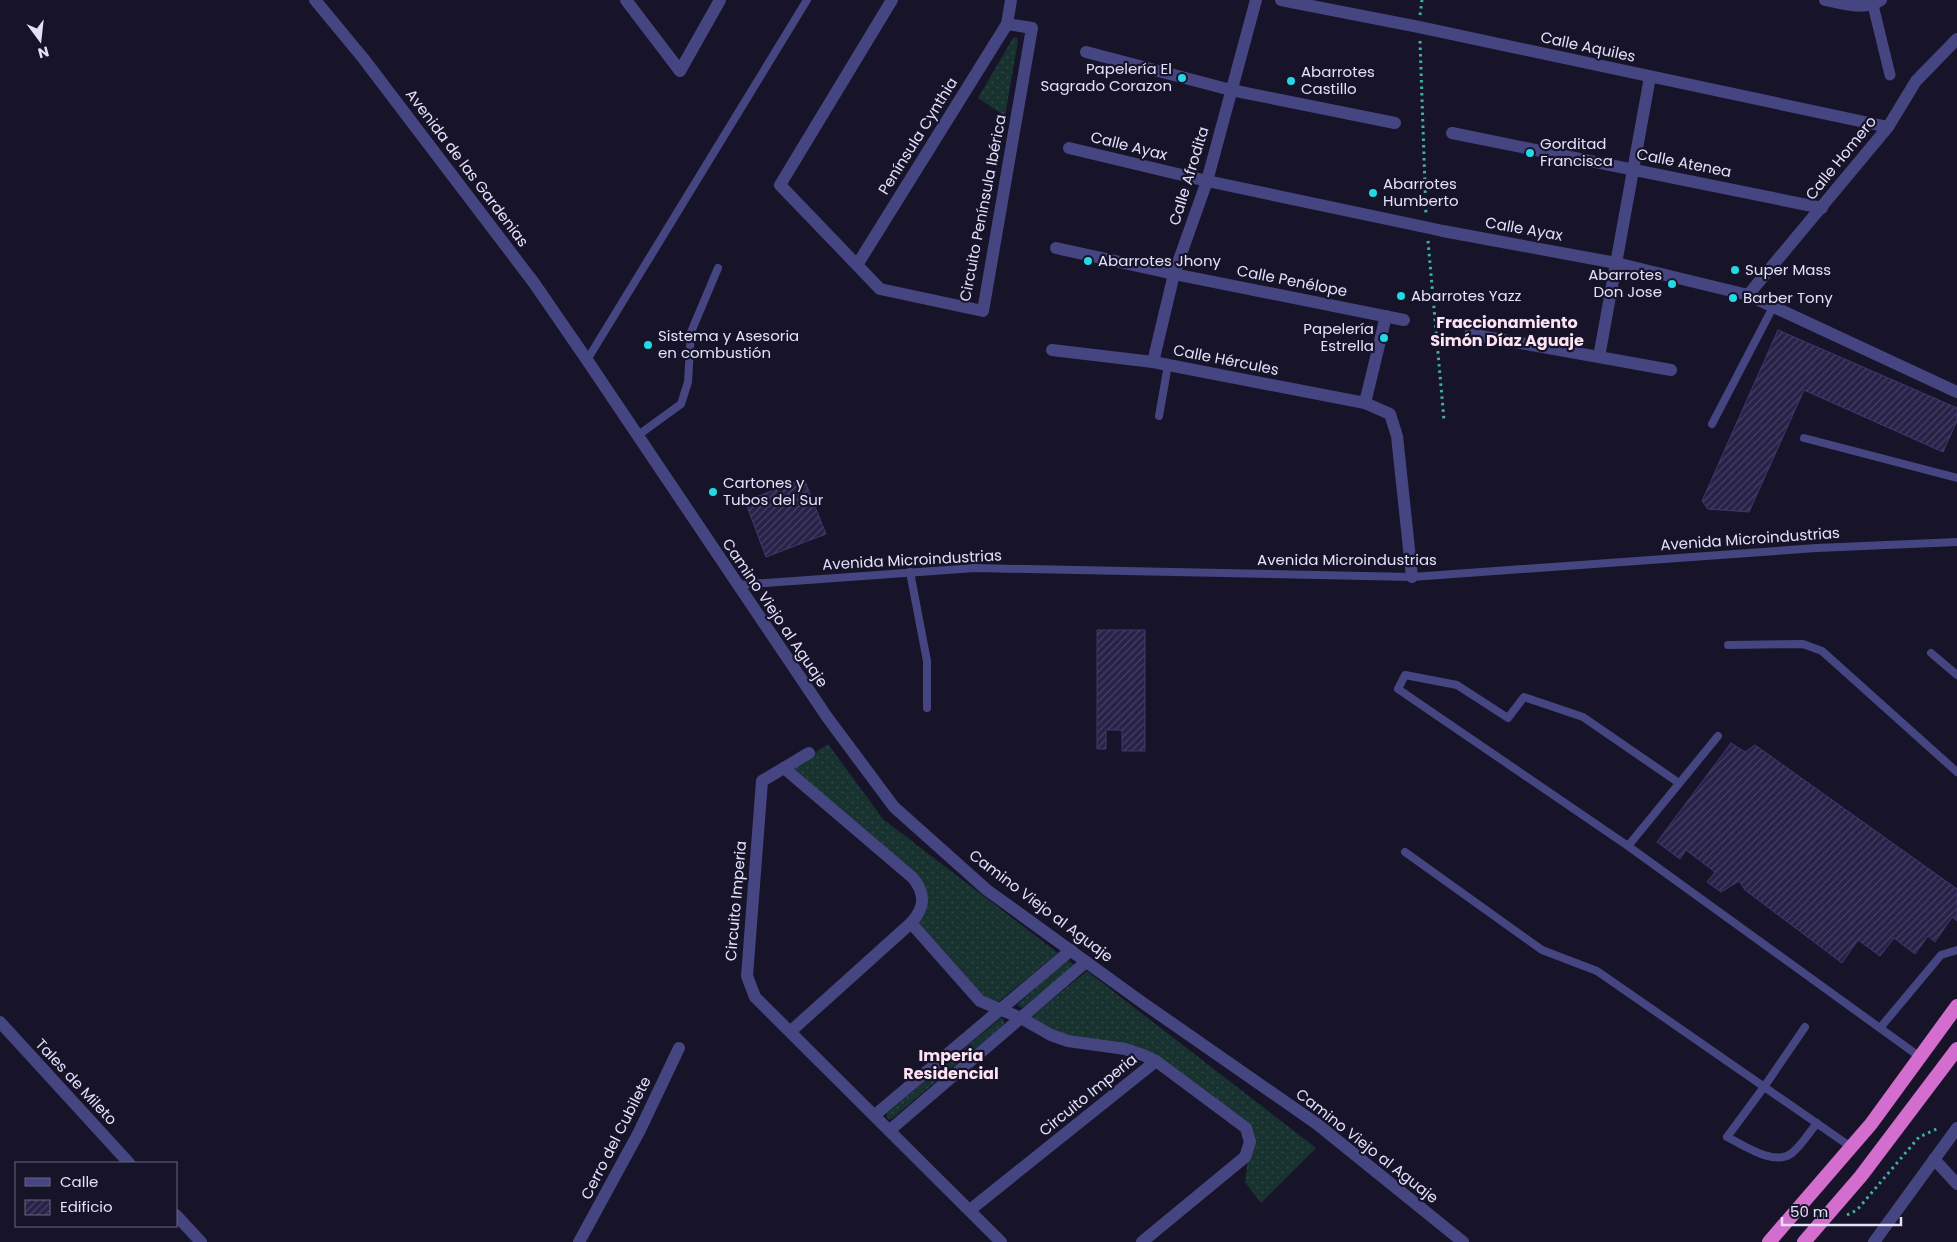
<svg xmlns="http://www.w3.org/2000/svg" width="1957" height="1242" font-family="Poppins,sans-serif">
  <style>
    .garden { fill: url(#garden-dots) }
    .building { fill: url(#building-hatch); stroke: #403771 }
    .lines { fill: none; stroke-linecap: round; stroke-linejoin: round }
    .path { stroke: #40b0a5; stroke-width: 3; stroke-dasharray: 2.5 4; stroke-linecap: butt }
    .service { stroke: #454582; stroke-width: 8 }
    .pedestrian { stroke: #454582; stroke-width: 11 }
    .minor { stroke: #454582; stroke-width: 12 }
    .tertiary { stroke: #454582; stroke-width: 12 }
    .trunk { stroke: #d46ece; stroke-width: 14 }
    .minor-bridge { stroke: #454582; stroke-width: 12 }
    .poi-dot { fill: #22d9e5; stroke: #171429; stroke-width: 2 }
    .labels { text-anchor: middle; stroke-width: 4.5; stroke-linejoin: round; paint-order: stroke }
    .street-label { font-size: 15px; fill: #e2e0fb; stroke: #171429 }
    .poi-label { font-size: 15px; fill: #e2e0fb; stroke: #171429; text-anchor: start }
    .neighbourhood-label { font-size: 16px; font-weight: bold; fill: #fce2f3; stroke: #171429 }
  </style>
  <defs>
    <pattern id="garden-dots" width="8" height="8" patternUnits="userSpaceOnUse" patternTransform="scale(1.25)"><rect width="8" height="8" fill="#183230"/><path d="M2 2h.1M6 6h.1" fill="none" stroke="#2e4645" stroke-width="1.8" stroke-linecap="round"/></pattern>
    <pattern id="building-hatch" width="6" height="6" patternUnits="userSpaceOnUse" patternTransform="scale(1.25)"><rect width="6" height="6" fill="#282248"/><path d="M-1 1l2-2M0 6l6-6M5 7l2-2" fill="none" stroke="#474263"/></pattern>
  </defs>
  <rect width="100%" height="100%" fill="#171429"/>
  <g class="garden">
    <polygon points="1016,37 1018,41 1005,116 978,98 1013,38"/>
    <polygon points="828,744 883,819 1058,953 997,1003 984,997 919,923 924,887 790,769"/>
    <polygon points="1068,960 1074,965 1071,970 1022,1008 1017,1005 1063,962"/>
    <polygon points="1087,971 1316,1148 1261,1203 1245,1182 1248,1158 1253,1142 1158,1060 1069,1038 1028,1019"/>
    <polygon points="1001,1018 1004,1020 1004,1024 893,1118 889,1120 887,1117 887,1113"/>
  </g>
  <g class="building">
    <polygon points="1778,330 1957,408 1957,421 1943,452 1804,390 1749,512 1708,509 1702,501"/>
    <polygon points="804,479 826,534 766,557 745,501"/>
    <polygon points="1097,630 1145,630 1145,751 1122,751 1122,730 1106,730 1106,749 1097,749"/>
    <polygon points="1731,743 1745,752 1755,745 1957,889 1957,921 1952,917 1935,942 1928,936 1915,954 1894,938 1880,956 1858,940 1842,963 1745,890 1739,881 1721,892 1707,882 1715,872 1686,850 1680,859 1657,842"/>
  </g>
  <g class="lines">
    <g class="path">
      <polyline points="1420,15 1422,0"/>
      <polyline points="1420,41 1426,215"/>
      <polyline points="1428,241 1444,420"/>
      <polyline points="1847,1215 1857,1210 1919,1137 1939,1128"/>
    </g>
    <g class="service">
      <polyline points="587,360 807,0"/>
      <polyline points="1159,416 1168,365"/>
      <polyline points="1712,424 1773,307"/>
      <polyline points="637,436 681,404 688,382 691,332 718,268"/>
      <polyline points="1804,438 1957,478"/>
      <polyline points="910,572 927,661 927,708"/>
      <polyline points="737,585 975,568 1412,577 1817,548 1957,542"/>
      <polyline points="1728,645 1803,644 1822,651 1957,772"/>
      <polyline points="1931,653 1957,675"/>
      <polyline points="1679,783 1583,717 1524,697 1508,718 1457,685 1405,675 1398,689 1628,846 1920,1057"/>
      <polyline points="1628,846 1718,736"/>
      <polyline points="1405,852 1542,950 1597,971 1851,1147"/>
      <path d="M1805,1027L1764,1087L1727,1137C1744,1145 1774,1167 1792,1153C1801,1146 1809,1133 1817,1123"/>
      <polyline points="1880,1028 1941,955 1957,950"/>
    </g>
    <polyline class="pedestrian" points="1873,5 1890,75"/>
    <g class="minor">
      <polyline points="626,0 680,71 720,0"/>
      <polyline points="892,0 780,185 880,289 983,311 1032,28 1007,24 1011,0"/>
      <polyline points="1281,0 1419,27 1888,127"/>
      <path d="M1825,0C1844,3 1864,11 1881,0"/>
      <polyline points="1086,52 1231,90 1395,123"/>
      <polyline points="1452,133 1822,208"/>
      <polyline points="1069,148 1207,181 1420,226"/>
      <polyline points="1443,231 1616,263 1748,295 1957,392"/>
      <polyline points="1056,248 1174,274 1404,320"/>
      <polyline points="857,265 1007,24"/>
      <polyline points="1748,295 1888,127 1916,81 1957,39"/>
      <polyline points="1470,334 1671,370"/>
      <polyline points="1052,350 1153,362 1365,403 1390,414 1397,436 1412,577"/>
      <polyline points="1599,357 1650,77"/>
      <polyline points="1153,362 1174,274 1207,181 1256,0"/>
      <polyline points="1365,403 1386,316"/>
      <polyline points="809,753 762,781 747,976 755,997 1001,1242"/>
      <path d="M784,768L913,878C926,894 925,908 911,923L980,1001L1021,1018L1051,1035L1068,1041L1125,1049L1143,1055L1156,1061L1246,1128L1250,1142L1245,1157L1142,1242"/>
      <polyline points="0,1022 129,1163"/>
      <polyline points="791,1031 911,923"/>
      <polyline points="875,1115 1071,950"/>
      <polyline points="890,1130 1086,962"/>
      <polyline points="1934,1159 1957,1184"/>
      <polyline points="970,1210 1156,1061"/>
      <polyline points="176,1215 201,1242"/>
      <polyline points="579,1242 639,1132 679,1048"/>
      <polyline points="1874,1242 1957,1128"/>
    </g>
    <polyline class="tertiary" points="315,0 363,58 534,283 587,360 827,717 894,807 987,890 1143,1003 1317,1124 1463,1242"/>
    <g class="trunk">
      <polyline points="1769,1242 1871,1124 1957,1006"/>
      <polyline points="1804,1242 1861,1176 1957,1049"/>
    </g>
    <polyline class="minor-bridge" points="1420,226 1443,231"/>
  </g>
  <g class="poi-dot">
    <circle cx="1182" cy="78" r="5"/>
    <circle cx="1291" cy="81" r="5"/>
    <circle cx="1530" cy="153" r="5"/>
    <circle cx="1373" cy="193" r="5"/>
    <circle cx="1088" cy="261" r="5"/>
    <circle cx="1735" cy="270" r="5"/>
    <circle cx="1672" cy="284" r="5"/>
    <circle cx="1401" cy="296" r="5"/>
    <circle cx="1733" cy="298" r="5"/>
    <circle cx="1384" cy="338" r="5"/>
    <circle cx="648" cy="345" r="5"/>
    <circle cx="713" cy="492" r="5"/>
  </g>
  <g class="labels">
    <g class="street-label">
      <text transform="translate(1588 47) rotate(12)" y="5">Calle Aquiles</text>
      <text transform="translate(918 136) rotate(-58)" y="5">Península Cynthia</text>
      <text transform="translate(1129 146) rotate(14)" y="5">Calle Ayax</text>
      <text transform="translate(1841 158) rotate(-51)" y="5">Calle Homero</text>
      <text transform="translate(1684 163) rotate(11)" y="5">Calle Atenea</text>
      <text transform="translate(467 168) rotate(53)" y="5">Avenida de las Gardenias</text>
      <text transform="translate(1189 176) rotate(-73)" y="5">Calle Afrodita</text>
      <text transform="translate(983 208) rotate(-79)" y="5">Circuito Península Ibérica</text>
      <text transform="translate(1524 229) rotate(10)" y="5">Calle Ayax</text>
      <text transform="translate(1292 281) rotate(11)" y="5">Calle Penélope</text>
      <text transform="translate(1226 360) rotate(11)" y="5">Calle Hércules</text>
      <text transform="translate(1750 539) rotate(-4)" y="5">Avenida Microindustrias</text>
      <text transform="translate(912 560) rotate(-3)" y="5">Avenida Microindustrias</text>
      <text x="1347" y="565">Avenida Microindustrias</text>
      <text transform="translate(775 613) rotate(56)" y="5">Camino Viejo al Aguaje</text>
      <text transform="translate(736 901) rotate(-85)" y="5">Circuito Imperia</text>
      <text transform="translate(1041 906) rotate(37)" y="5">Camino Viejo al Aguaje</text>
      <text transform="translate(76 1082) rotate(47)" y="5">Tales de Mileto</text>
      <text transform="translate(1088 1095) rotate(-39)" y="5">Circuito Imperia</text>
      <text transform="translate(616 1138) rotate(-63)" y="5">Cerro del Cubilete</text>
      <text transform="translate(1367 1146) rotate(38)" y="5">Camino Viejo al Aguaje</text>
    </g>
    <g class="poi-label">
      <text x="1172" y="74" text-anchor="end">Papelería El<tspan x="1172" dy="17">Sagrado Corazon</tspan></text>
      <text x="1301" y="77">Abarrotes<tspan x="1301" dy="17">Castillo</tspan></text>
      <text x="1540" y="149">Gorditad<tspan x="1540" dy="17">Francisca</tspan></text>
      <text x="1383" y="189">Abarrotes<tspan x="1383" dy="17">Humberto</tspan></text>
      <text x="1098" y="266">Abarrotes Jhony</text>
      <text x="1745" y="275">Super Mass</text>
      <text x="1662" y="280" text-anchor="end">Abarrotes<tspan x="1662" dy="17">Don Jose</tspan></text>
      <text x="1411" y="301">Abarrotes Yazz</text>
      <text x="1743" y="303">Barber Tony</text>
      <text x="1374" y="334" text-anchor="end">Papelería<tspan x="1374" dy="17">Estrella</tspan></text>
      <text x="658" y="341">Sistema y Asesoria<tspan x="658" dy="17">en combustión</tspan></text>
      <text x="723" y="488">Cartones y<tspan x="723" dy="17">Tubos del Sur</tspan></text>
    </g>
    <g class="neighbourhood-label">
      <text x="1507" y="328">Fraccionamiento<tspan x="1507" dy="18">Simón Díaz Aguaje</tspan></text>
      <text x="951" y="1061">Imperia<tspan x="951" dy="18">Residencial</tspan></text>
    </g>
  </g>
  <rect x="15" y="1162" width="162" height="65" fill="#171429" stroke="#68667d"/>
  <rect x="25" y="1178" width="25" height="8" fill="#454582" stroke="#68667d"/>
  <text x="60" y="1187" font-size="15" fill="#e2e0fb">Calle</text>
  <rect x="25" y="1200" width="25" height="15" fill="url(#building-hatch)" stroke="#68667d"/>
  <text x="60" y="1212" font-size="15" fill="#e2e0fb">Edificio</text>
  <g transform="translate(40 40) rotate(165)" stroke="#171429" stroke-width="4" paint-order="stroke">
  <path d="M0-4L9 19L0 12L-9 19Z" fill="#e2e0fb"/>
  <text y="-8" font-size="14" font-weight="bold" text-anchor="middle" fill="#e2e0fb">N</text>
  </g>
  <path d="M1782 1217v8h119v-8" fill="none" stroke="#e2e0fb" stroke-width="2.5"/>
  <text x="1790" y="1217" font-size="15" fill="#e2e0fb" stroke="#171429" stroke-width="4" paint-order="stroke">50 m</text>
</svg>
